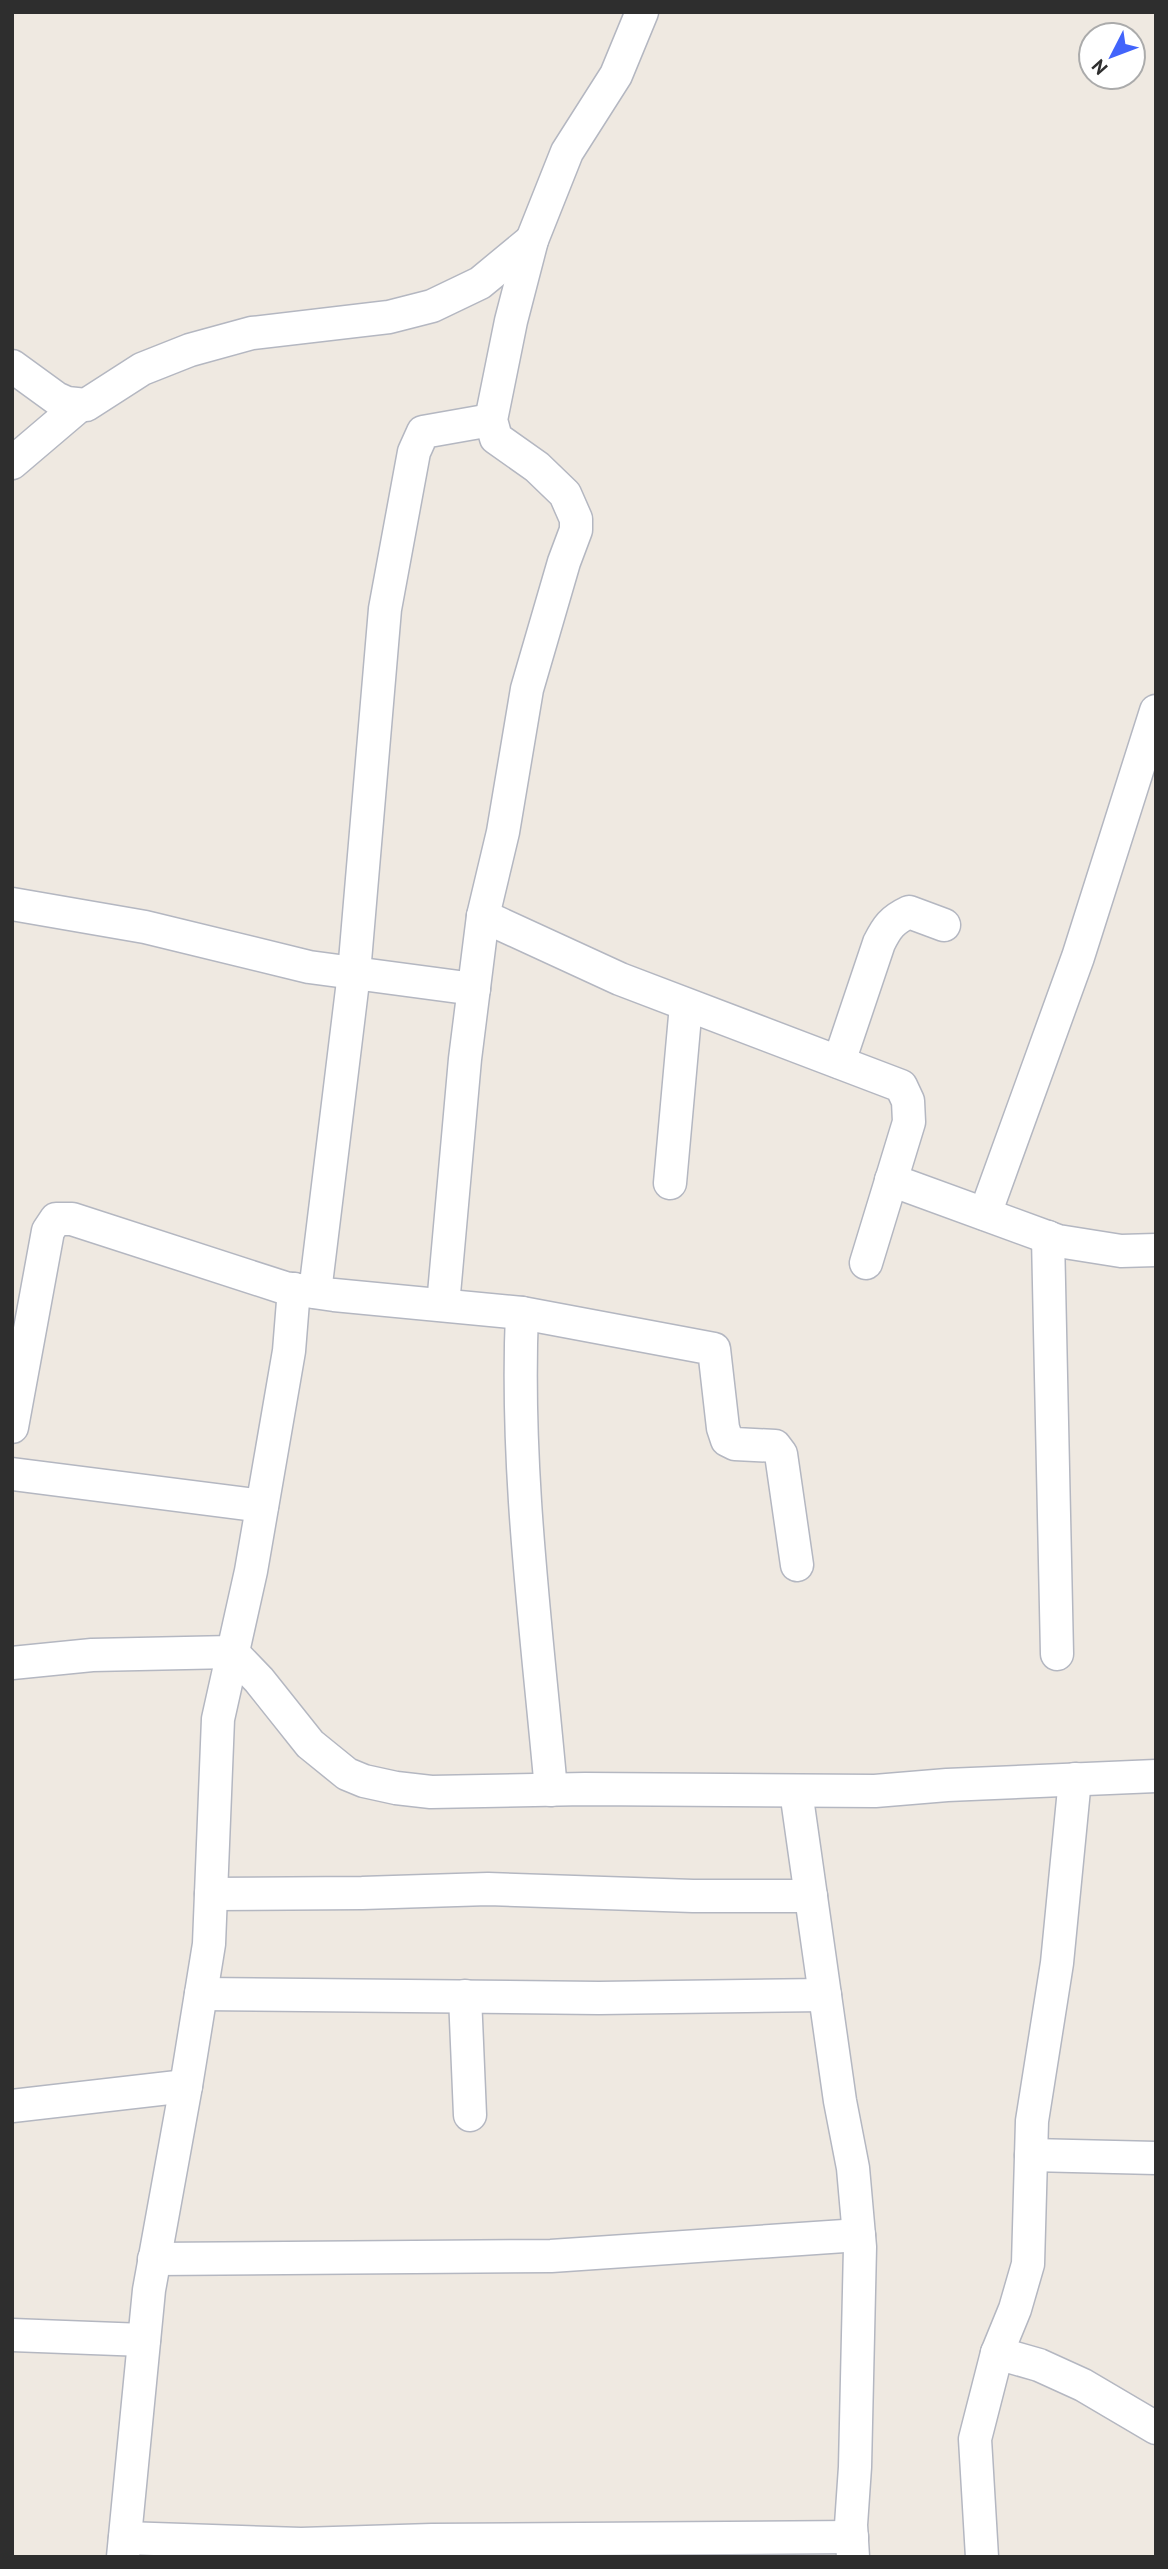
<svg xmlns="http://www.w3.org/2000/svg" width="1168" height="2569" font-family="'PT Sans',sans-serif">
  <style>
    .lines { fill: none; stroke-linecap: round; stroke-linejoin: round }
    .minor-casing { stroke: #b4b7c1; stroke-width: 35 }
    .minor { stroke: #fff; stroke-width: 32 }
  </style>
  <rect width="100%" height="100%" fill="#efe9e1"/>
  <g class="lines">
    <defs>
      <g id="minor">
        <polyline points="12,366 56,398 67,403 86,405 142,369 190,350 252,333 389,317 432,306 480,283 532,240"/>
        <polyline points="12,463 79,406"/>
        <polyline points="12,904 145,927 309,967 474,989"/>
        <polyline points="483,916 620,979 901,1086 908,1101 909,1122 866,1263"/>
        <path d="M839,1062L879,943C887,927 892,920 909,912L944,925"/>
        <polyline points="891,1180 1058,1241 1121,1251 1156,1250"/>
        <polyline points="670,1183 686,1005"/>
        <polyline points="985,1214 1078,957 1156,711"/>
        <polyline points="1048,1237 1057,1654"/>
        <polyline points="315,1292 354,973 385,609 414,452 423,432 491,420"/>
        <polyline points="443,1305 465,1059 483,916 503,832 527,689 564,562 576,530 576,519 565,494 537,467 496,438 491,420 511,321 532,240 567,152 616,75 642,12"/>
        <path d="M522,1313C515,1472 537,1632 551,1790"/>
        <polyline points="12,1427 48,1231 56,1219 72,1219 285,1288 334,1295 522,1313 714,1349 723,1428 727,1440 735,1444 775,1446 781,1454 797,1565"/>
        <polyline points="12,1474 262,1506"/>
        <polyline points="12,1663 92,1655 232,1652 259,1680 310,1744 347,1774 364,1781 396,1788 431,1792 585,1789 875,1791 947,1785 1156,1776"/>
        <polyline points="796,1791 840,2101 853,2168 860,2247 855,2467 851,2525 853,2557"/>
        <polyline points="211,1894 362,1893 488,1889 693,1896 811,1896"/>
        <polyline points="201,1994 599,1998 825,1995"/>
        <polyline points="465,1996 470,2115"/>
        <polyline points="12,2106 186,2086"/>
        <polyline points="1031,2155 1156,2158"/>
        <polyline points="154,2259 551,2256 859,2235"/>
        <polyline points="12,2335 144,2340"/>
        <polyline points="997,2353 1039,2365 1083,2385 1156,2428"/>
        <polyline points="125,2538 301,2544 432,2540 852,2537"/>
        <polyline points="123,2557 149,2290 186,2086 209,1944 218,1719 251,1571 289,1351 294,1289"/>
        <polyline points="982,2557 975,2439 997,2353 1015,2309 1028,2264 1032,2121 1057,1963 1075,1779"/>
      </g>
    </defs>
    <use href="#minor" class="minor-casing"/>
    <use href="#minor" class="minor"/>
  </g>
  <rect width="1168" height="2569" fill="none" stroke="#2e2e2e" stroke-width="28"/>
  <g transform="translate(1112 56) rotate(228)"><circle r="33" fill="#ffffff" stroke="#ababab" stroke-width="2"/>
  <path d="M0-5L12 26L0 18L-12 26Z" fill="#4264fb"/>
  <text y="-10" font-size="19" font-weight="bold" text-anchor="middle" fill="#2e2e2e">N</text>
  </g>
</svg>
